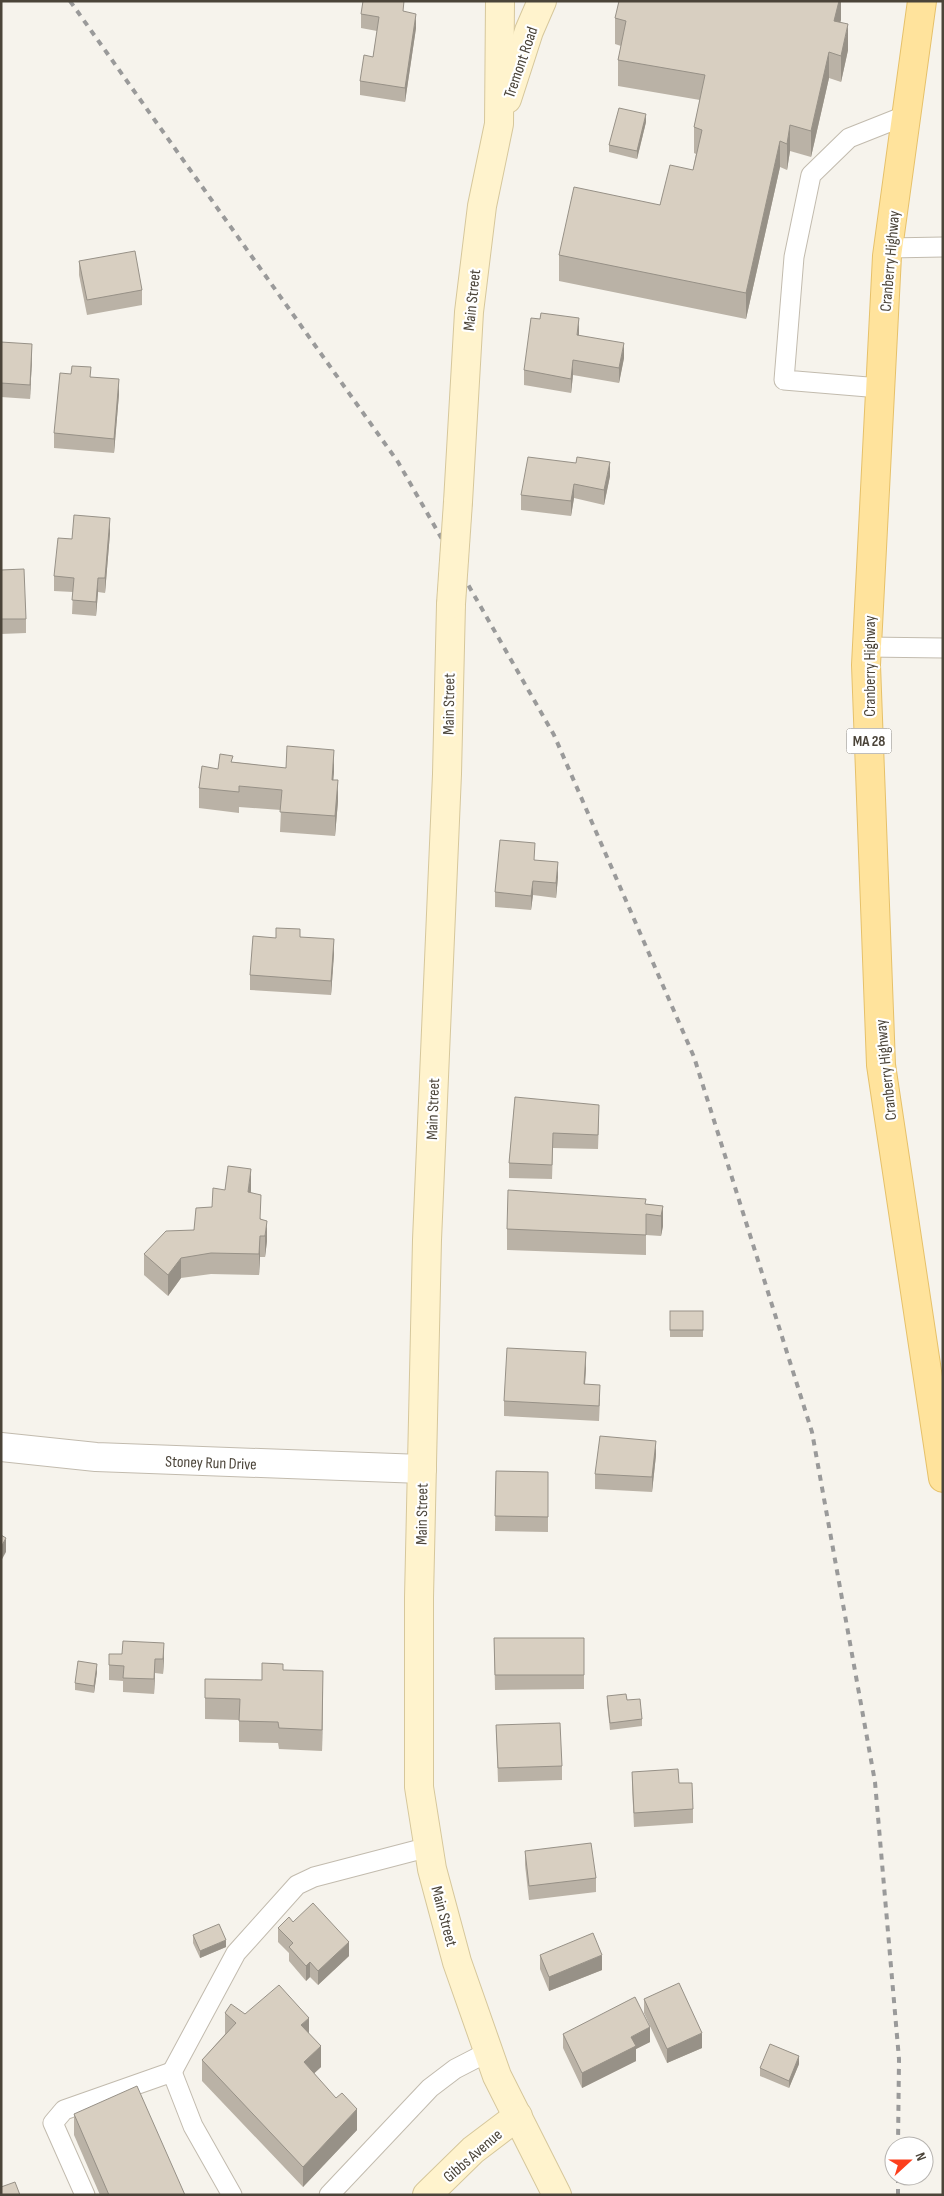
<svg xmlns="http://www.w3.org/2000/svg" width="944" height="2196" font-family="'Sofia Sans Condensed',sans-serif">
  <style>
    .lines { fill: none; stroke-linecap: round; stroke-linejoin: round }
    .service-casing { stroke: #c2bbae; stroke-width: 21 }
    .minor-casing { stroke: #c2bbae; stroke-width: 30 }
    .secondary-casing { stroke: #d6c79b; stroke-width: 30 }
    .primary-casing { stroke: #e6c16a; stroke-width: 30 }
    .service { stroke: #fff; stroke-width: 19 }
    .minor { stroke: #fff; stroke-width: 28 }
    .secondary { stroke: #fff3cd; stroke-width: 28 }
    .primary { stroke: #ffe39c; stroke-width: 28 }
    .rail { stroke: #9a9a9a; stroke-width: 4; stroke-dasharray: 6 6; stroke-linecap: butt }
    .secondary-bridge-casing { stroke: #d6c79b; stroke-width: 30; stroke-linecap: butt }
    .secondary-bridge { stroke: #fff3cd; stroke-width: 28 }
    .wall { fill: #bab2a6 }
    .shaded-wall { fill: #979187 }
    .building { fill: #d8cfc1; stroke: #979187 }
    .labels { text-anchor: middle; stroke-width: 4.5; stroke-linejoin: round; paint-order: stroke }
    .shield { fill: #fff; stroke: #817c74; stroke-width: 1 }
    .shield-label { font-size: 15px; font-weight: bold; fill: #4b4439 }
    .street-label { font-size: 16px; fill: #4b4439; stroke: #fff }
  </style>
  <rect width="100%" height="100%" fill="#f6f3ec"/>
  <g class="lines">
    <defs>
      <g id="service">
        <polyline points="889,248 943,247"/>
        <polyline points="880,388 784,380 794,257 811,175 849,138 907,115"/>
        <polyline points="867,647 943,648"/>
        <polyline points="172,2072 236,1953 297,1885 314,1877 429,1847"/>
        <polyline points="85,2195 53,2123 64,2110 172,2072 193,2126 232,2195"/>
        <polyline points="329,2195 430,2088 455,2069 488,2052"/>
      </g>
      <polyline id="minor" points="1,1447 96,1457 422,1469"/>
      <g id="secondary">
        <polyline points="507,99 529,31 542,1"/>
        <polyline points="458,502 469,312 482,206 499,124 500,1"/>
        <polyline points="451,604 447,774 427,1240 419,1598 419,1787 432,1869 457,1962 497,2076 557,2195"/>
        <polyline points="427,2195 473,2150 518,2116"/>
      </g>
      <polyline id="primary" points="922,1 887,256 866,665 881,1065 943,1478"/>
    </defs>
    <use href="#service" class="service-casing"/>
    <use href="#minor" class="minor-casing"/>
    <use href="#secondary" class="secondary-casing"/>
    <use href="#primary" class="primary-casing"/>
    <use href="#service" class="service"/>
    <use href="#minor" class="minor"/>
    <use href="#secondary" class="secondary"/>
    <use href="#primary" class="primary"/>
    <g class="rail">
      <polyline points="70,1 398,462 554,735 694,1057 812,1432 875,1782 899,2059 898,2146"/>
      <polyline points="898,2195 898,2176"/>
    </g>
    <defs>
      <polyline id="secondary-bridge" points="451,604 458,502"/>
    </defs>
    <use href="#secondary-bridge" class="secondary-bridge-casing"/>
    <use href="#secondary-bridge" class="secondary-bridge"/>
  </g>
  <g class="wall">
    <polygon points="841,1 840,22 848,50 841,82 829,78 811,157 790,151 787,170 780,167 746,319 559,281 559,255 660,205 693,170 696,154 694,153 694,127 700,100 618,86 618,60 621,46 615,44 615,18"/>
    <polygon points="404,12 416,28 405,102 360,95 360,81 373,57 377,31 361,28 361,14"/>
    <polygon points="646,122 637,159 609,152 609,145"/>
    <polygon points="79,261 142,290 142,305 87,315 79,275"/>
    <polygon points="579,333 579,336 624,358 619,383 573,375 571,393 524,385 524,370"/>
    <polygon points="1,342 32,358 30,399 1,397"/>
    <polygon points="91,377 119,394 114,453 54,448 54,433"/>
    <polygon points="610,476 604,505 574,498 571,516 521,510 521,495"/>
    <polygon points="110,533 105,593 98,592 96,616 72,614 73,592 54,591 54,576 72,539"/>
    <polygon points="1,570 26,619 26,633 1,634"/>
    <polygon points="233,762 286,768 334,771 333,780 338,801 335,836 280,832 281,810 239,807 239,813 199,808 199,788 218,769"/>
    <polygon points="535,860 558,877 556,898 533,895 531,910 495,907 495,892"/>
    <polygon points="300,937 334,954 331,995 250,990 250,975 276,938"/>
    <polygon points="515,1097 599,1119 598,1149 553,1148 552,1179 509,1178 509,1163"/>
    <polygon points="225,1190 251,1190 251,1192 261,1220 267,1241 265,1257 260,1257 259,1275 211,1274 181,1278 168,1296 144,1275 144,1254 194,1230 212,1207"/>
    <polygon points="646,1204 663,1206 663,1226 661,1236 646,1235 646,1255 507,1250 507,1229"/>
    <rect x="670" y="1311" width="33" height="26"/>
    <polygon points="586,1367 585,1384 600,1399 599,1421 504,1416 504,1401"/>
    <polygon points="656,1455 652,1492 595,1489 595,1474"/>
    <polygon points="496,1471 548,1472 548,1532 495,1531"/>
    <polygon points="494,1638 584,1638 584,1689 495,1690"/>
    <polygon points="164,1657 163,1674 155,1673 154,1694 123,1692 123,1681 109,1680 109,1665"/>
    <polygon points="283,1670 323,1692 322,1751 279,1749 278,1743 239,1742 239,1720 205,1719 205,1679 262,1680"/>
    <polygon points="97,1672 94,1693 75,1690 75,1683"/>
    <polygon points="607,1696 627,1700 642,1719 642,1726 610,1730 607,1703"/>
    <polygon points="496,1725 562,1766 562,1780 498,1782"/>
    <polygon points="632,1772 679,1783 693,1809 693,1823 634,1827 632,1786"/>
    <polygon points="525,1851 596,1878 596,1892 529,1900 525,1865"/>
    <polygon points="293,1922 349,1956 318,1985 310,1977 306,1981 289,1961 289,1953 278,1942 278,1928"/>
    <polygon points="193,1935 226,1947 200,1958 193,1943"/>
    <polygon points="540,1955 602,1970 549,1991 540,1969"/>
    <polygon points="644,1999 702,2048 667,2063 644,2013"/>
    <polygon points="225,2013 245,2014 309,2034 321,2067 314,2073 357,2130 303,2187 202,2081 202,2060 225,2034"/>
    <polygon points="563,2034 650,2042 636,2049 636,2061 582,2088 563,2048"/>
    <polygon points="799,2064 789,2088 760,2076 760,2068"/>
    <polygon points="74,2114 185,2195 100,2195 74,2135"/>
  </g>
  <g class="shaded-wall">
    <polygon points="839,1 841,1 841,20 834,47 834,21"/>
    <polygon points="416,14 416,28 405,102 405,88"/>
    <polygon points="848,24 848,50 841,82 841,56"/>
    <polygon points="829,52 829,78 811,157 811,131"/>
    <polygon points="646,114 646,122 637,159 637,151"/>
    <polygon points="790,125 790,151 787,170 787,144"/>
    <polygon points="780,141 780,167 746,319 746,293"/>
    <polygon points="579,318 579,333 577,350 577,335"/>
    <polygon points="624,343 624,358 619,383 619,368"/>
    <polygon points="32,344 32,358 30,399 30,385"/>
    <polygon points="573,360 573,375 571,393 571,379"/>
    <polygon points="119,379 119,394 114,453 114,439"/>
    <polygon points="610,462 610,476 604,505 604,490"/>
    <polygon points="574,484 574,498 571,516 571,501"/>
    <polygon points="110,518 110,533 105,593 105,578"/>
    <polygon points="98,578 98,592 96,616 96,602"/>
    <polygon points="334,750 334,771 332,800 332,780"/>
    <polygon points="338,780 338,801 335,836 335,816"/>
    <polygon points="558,862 558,877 556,898 556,883"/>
    <polygon points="533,881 533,895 531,910 531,896"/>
    <polygon points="334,939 334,954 331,995 331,981"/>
    <polygon points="251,1169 251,1190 248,1212 248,1192"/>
    <polygon points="663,1206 663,1226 661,1236 661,1216"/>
    <polygon points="267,1221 267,1241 265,1257 265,1236"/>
    <polygon points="260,1236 260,1257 259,1275 259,1254"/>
    <polygon points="181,1258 181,1278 168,1296 168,1275"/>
    <polygon points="586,1352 586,1367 584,1398 584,1384"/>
    <polygon points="656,1441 656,1455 652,1492 652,1477"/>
    <polygon points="6,1538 6,1552 1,1561 1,1547"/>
    <polygon points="164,1643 164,1657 163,1674 163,1659"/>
    <polygon points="155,1659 155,1673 154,1694 154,1679"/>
    <polygon points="97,1664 97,1672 94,1693 94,1686"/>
    <polygon points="323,1671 323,1692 322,1751 322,1730"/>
    <polygon points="226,1940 226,1947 200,1958 200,1951"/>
    <polygon points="349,1942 349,1956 318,1985 318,1971"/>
    <polygon points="602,1955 602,1970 549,1991 549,1977"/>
    <polygon points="310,1962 310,1977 306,1981 306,1966"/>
    <polygon points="309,2018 309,2038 301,2025"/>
    <polygon points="650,2027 650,2042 636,2049 636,2061 582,2088 582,2073 631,2037"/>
    <polygon points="702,2033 702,2048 667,2063 667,2049"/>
    <polygon points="321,2046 321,2067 304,2083 304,2062"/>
    <polygon points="799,2056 799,2064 789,2088 789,2081"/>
    <polygon points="357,2109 357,2130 303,2187 303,2167"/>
  </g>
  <g class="building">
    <polygon points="363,1 404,1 403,11 416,14 405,88 360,81 364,55 373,57 379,17 361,14"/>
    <polygon points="619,1 839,1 834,21 848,24 841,56 829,52 811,131 790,125 787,144 780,141 746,293 559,255 574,187 660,205 670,165 693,170 702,130 694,127 705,75 618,60 626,21 615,18"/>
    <polygon points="619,108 646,114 637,151 609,145"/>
    <polygon points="135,251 142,290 87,300 79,261"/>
    <polygon points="541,313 579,318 577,335 624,343 619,368 573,360 571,379 524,370 531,318 540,319"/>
    <polygon points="1,342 32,344 30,385 1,383"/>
    <polygon points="72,366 91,367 90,377 119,379 114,439 54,433 60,373 71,374"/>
    <polygon points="528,457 576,463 577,457 610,462 604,490 574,484 571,501 521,495"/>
    <polygon points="74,515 110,518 105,578 98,578 96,602 72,600 74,578 54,576 58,538 72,539"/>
    <polygon points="24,569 26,619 1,619 1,570"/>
    <polygon points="287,746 334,750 332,780 338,780 335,816 280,812 282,790 239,786 239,792 199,788 202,766 218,769 220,754 233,756 231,762 286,768"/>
    <polygon points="500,840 535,843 534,860 558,862 556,883 533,881 531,896 495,892"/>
    <polygon points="276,928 300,929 300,937 334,939 331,981 250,975 253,936 276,938"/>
    <polygon points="515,1097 599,1105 598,1135 553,1133 552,1165 509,1163"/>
    <polygon points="228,1166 251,1169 248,1192 261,1195 260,1219 267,1221 265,1236 260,1236 259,1254 211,1253 181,1258 168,1275 144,1254 166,1231 194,1230 196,1208 212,1207 213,1188 225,1190"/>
    <polygon points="508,1190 646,1199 645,1204 663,1206 661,1216 646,1214 646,1235 507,1229"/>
    <rect x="670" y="1311" width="33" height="19"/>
    <polygon points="507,1348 586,1352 584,1384 600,1385 599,1406 504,1401"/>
    <polygon points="600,1436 656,1441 652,1477 595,1474"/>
    <polygon points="496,1471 548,1472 548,1517 495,1516"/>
    <polygon points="1,1535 6,1538 1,1547"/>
    <polygon points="494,1638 584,1638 584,1675 495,1675"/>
    <polygon points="123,1641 164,1643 163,1659 155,1659 154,1679 123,1678 124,1666 109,1665 109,1654 122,1654"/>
    <polygon points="78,1661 97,1664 94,1686 75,1683"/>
    <polygon points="262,1663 283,1664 283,1670 323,1671 322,1730 279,1728 278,1722 239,1721 240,1699 205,1698 205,1679 262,1680"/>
    <polygon points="626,1694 627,1700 640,1699 642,1719 610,1723 607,1696"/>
    <polygon points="560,1723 562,1766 498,1768 496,1725"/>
    <polygon points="678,1769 679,1783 692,1783 693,1809 634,1813 632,1772"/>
    <polygon points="591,1843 596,1878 529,1886 525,1851"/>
    <polygon points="313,1903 349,1942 318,1971 310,1962 306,1966 289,1947 293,1943 278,1928 289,1917 293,1922"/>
    <polygon points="219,1924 226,1940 200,1951 193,1935"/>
    <polygon points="593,1933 602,1955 549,1977 540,1955"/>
    <polygon points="679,1983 702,2033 667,2049 644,1999"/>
    <polygon points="279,1985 309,2018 301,2025 321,2046 304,2062 336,2098 342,2093 357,2109 303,2167 202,2060 236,2023 225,2013 231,2004 245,2014"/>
    <polygon points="635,1997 650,2027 631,2037 636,2046 582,2073 563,2034"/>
    <polygon points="770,2044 799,2056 789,2081 760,2068"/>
    <polygon points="137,2086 185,2195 109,2195 74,2114"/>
    <polygon points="15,2182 20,2195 1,2195 1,2187"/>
  </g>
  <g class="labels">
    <rect class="shield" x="846.5" y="728.5" width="45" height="25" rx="4"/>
    <g class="shield-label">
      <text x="869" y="746">MA 28</text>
    </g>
    <g class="street-label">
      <text transform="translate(520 62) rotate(-71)" y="6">Tremont Road</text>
      <text transform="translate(889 261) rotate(-85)" y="6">Cranberry Highway</text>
      <text transform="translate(471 300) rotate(-84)" y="6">Main Street</text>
      <text transform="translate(869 666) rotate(-90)" y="6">Cranberry Highway</text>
      <text transform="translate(448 704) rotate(-89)" y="6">Main Street</text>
      <text transform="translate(885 1070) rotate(-96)" y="6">Cranberry Highway</text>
      <text transform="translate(432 1109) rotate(-88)" y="6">Main Street</text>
      <text transform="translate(211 1462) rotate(2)" y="6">Stoney Run Drive</text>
      <text transform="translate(421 1514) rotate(-89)" y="6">Main Street</text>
      <text transform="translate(445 1916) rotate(75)" y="6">Main Street</text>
      <text transform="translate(472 2155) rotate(-41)" y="6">Gibbs Avenue</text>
    </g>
  </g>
  <rect width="944" height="2196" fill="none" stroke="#4b4439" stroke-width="5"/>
  <g transform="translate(909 2161) rotate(69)"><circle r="24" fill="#ffffff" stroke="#b7b4b0"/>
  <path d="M0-4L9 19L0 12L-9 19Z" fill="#fc3f1d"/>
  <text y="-8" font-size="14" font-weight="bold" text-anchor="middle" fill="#4b4439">N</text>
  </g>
</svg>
